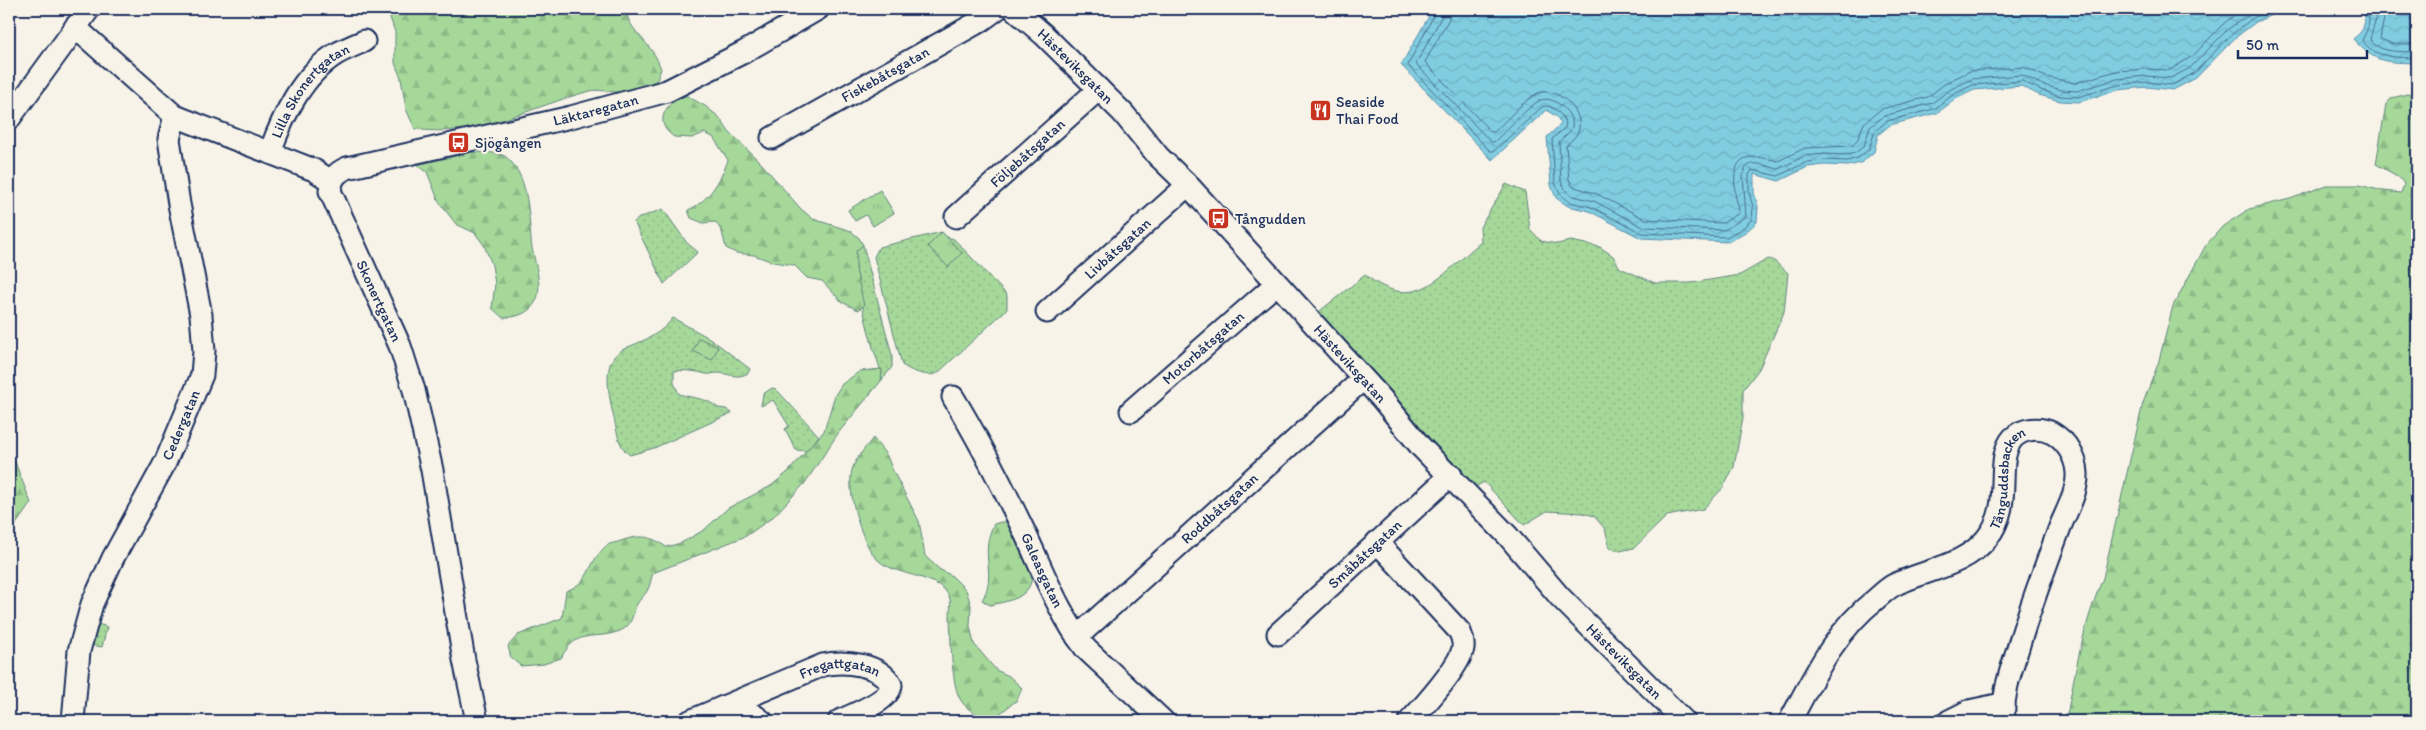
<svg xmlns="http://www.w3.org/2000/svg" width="2426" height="730" font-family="Itim,sans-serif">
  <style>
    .grass { fill: url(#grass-dots); stroke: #60847c }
    .forest { fill: url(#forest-firs); stroke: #60847c }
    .park { fill: url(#park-tufts); stroke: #60847c }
    .water { fill: url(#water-waves); stroke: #588eac }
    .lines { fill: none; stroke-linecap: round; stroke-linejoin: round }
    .shore { stroke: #446e92; stroke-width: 1 }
    .minor-casing { stroke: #1b2f5e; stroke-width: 25 }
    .minor { stroke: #f7f3e8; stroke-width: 21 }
    .labels { text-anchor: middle; stroke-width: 4.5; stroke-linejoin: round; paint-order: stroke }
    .street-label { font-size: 15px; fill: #1b2f5e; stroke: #f7f3e8 }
    .poi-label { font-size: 15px; fill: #1b2f5e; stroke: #f7f3e8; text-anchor: start }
  </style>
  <defs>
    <pattern id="grass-dots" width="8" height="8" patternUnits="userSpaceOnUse" patternTransform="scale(1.25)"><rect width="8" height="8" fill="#a6d89a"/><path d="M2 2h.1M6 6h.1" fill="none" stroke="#8eba87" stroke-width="1.8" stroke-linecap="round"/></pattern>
    <pattern id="forest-firs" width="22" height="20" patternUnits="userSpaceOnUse" patternTransform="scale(1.25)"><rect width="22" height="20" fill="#a6d89a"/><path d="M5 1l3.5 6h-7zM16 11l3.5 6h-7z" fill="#8eba87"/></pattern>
    <pattern id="park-tufts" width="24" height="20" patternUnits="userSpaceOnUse" patternTransform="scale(1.25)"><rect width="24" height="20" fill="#a6d89a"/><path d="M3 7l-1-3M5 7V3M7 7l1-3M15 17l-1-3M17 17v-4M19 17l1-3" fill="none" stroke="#8eba87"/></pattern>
    <pattern id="water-waves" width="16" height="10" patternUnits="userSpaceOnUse" patternTransform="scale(1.25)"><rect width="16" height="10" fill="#81cde0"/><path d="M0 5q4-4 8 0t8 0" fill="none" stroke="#6fb0c3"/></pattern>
  </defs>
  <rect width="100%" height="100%" fill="#f7f3e8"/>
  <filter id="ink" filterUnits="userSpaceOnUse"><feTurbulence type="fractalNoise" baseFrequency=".02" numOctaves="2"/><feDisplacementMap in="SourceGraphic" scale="10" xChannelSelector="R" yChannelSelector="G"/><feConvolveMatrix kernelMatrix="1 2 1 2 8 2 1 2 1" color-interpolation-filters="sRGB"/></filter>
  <g filter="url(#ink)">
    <g class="grass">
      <path d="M1506,184L1525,192L1530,229L1541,241L1557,244L1571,241L1600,247L1613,256L1620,268L1655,283H1691L1740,275L1768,259L1773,260L1788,273L1784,312L1759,369L1743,390V417L1734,467L1722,489L1703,509L1667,516L1634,548L1620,551L1610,548L1605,529L1594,516L1583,513L1547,511L1524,525L1484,482L1470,490L1316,314L1365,275C1417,315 1440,275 1481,242L1480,227Z"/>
      <polygon points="663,209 687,243 698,252 664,284 634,222 639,218"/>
      <path d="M942,232L947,237L954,239L1007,295V309L939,372C930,379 910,371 902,365L874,257L879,247Z"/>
      <path d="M863,245L892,355V367L881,381C882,367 875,357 872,344C865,319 854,275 855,251Z"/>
      <path d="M673,318L711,339L750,369L748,373C736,380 730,373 717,373C713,373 710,375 706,374C696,371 685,370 674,371V383L679,394C694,399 706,397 718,408L726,409L732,413L654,448L630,455C617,446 617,429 613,414C593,327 638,362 673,318Z"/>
      <polygon points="772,388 776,389 819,436 807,451 796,450 785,429 789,426 773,400 761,406 763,394"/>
      <polygon points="95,623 107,627 102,647 90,645"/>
    </g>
    <g class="forest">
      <path d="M387,9H626C627,27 645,39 654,54C657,58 659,64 661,69L657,80C644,87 632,93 617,92C608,92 599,89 590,91C532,106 476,139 415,129L406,109L401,78L395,63V32Z"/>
      <path d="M2411,93L2417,94V721H2066C2075,672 2083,625 2103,578L2143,403L2158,364L2173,306L2206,245L2223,226L2249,209L2290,199L2327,185H2359L2383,191L2401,193L2404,184L2399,177L2376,164L2386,104L2392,98Z"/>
      <path d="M687,96L705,106L719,117L729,132L761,163L801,209L813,219L851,231L859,238L863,245L856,251V269L864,306L858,310L842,302L822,281L807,278L794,265L773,262L754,255L736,253L726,248L722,232L716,222L703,223L691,218L688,210C708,202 721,180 728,160L713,137L704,133L692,138L674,137C671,135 667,131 665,128C657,113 673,98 687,96Z"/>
      <path d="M472,152C481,153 498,151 506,157C531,177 528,220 532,248C535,263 543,287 536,301C529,314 517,317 503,318L492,308L495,284L492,265L484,245L475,233L456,224L439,202L427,172L417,165Z"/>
      <path d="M882,369L881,381L839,432L805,483L773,517L746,536L653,573C651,579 650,586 647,591C644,596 640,599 637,604C632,614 633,624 622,630C595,642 578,626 561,658L544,664L521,666L511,658L508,646L518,635L562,618L566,591C592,581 586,566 604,548C607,544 613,543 618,542C637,535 649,534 666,547L681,543L704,530L728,508L771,486L788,472L824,431L835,395L842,384L860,371Z"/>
      <path d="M873,438L887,456L893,471L919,521L925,556L939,569L952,576L966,590L971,605L970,626L974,644L996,670L1009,676L1022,688L1017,700L993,719C980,717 965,710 959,697C951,679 951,639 950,618C950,612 951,605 950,599C943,575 898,577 879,561C862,547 846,491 852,470C855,459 866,447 873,438Z"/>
      <polygon points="9,447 31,503 9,534"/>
      <path d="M1001,522H1009C1020,542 1048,578 1020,596C1012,601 999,603 990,605L982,600C998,574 978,554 994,524Z"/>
    </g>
    <g class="park">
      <polygon points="880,190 894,213 873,226 866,215 855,221 848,210"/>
      <polygon points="942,232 962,253 948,267 928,246"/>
      <polygon points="699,338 718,347 712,360 693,351"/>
    </g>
    <g class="water">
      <polygon points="1433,9 2333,9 2320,13 2299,10 2276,13 2256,22 2235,38 2196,78 2173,90 2147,87 2118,90 2079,102 2060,101 2039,95 2021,86 1974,90 1956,99 1937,113 1890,125 1878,135 1874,152 1861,163 1848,166 1824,165 1808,167 1779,181 1754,174 1754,192 1758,207 1757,222 1747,231 1728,242 1641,238 1589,211 1568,206 1556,198 1551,185 1547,137 1561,124 1557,117 1546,110 1492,160 1401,65"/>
      <path d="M2358,9H2417V63C2386,62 2376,64 2353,39L2361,32L2365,17L2361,10Z"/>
    </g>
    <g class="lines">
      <g class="shore">
        <path d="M1437,9L1408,65L1490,151H1494L1542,107C1552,103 1562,114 1566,123L1565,128L1552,139L1555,183L1561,195L1570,202L1591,207L1642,233L1727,237L1744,227L1752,219L1753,207L1749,193V175L1752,170L1778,176L1807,162L1824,160L1847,161L1858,158L1869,149L1875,131L1887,121L1934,109L1954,94L1973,85L2022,81L2041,90L2060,96L2078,97L2118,85L2147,82L2172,85L2194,73L2231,35L2253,18L2274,9"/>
        <path d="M1444,9L1442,16L1416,64L1491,142H1494C1505,132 1529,105 1541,100C1554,95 1575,114 1572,127C1570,133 1563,137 1559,142L1561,181L1566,191L1573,196L1594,201L1643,227L1725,230L1746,216L1743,175C1747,156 1765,166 1778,169L1805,156L1824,154L1846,155L1855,153L1864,146L1870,127L1884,116L1932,103L1951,89L1972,79L2022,75L2043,85L2062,90L2077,91L2117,79L2146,76L2171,78L2190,68L2228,29L2258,9"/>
        <path d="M1451,9L1449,19L1425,62L1491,132H1494C1506,121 1525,99 1538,93C1556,86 1583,109 1579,128C1578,136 1571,140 1566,146L1569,179L1572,186L1597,194L1645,219L1723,223L1739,213C1739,206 1736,200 1735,193C1732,154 1745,153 1778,161L1805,148L1852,146L1857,141L1864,123L1881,109L1928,97L1947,82L1970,71L2023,67L2046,77L2075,83L2116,71L2146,69L2170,70L2194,55L2222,25L2242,9"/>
        <path d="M2366,9C2372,20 2368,30 2362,40C2375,59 2396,57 2417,58"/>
        <path d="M2373,9L2376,19L2370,39C2379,54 2402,51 2417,52"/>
        <polyline points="2382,9 2384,18 2380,39 2393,44 2417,44"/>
      </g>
      <defs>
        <g id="minor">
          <path id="s1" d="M1014,9L1044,35L1123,113L1158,156L1188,185L1382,399L1421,447L1508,536L1560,597L1684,721"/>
          <polyline points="75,27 175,116 314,170 331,181"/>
          <polyline points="9,119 89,9"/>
          <path id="s2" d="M772,138L982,20L997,9"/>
          <path id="s3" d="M270,152C283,116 302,75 336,54C345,49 355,45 364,41"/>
          <path id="s4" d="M956,217L1099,89"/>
          <path id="s5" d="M1047,312L1188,185"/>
          <path id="s6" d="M953,397C979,440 1002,485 1024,531C1043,571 1059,614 1086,649L1163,721"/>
          <path id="s7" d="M1131,411L1276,284"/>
          <path d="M1377,542L1460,632C1462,638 1464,642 1463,648C1460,666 1423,707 1410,721"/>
          <path id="s8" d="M1278,634L1451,475"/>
          <path id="s9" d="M1077,637L1363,379"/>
          <path d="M724,707C740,708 750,711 762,721"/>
          <path id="s10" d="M73,721L79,651L92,604L113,558L165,463L202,375L204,351L201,315L179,204L169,139L175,116"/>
          <path id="s11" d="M477,721L464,660L432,470L414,390L400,346L330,191C332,179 335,173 347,168L571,117L667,91L744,52L818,9"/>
          <path id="s12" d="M690,721L823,665C844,660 881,664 891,685C890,701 852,715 839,721"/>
          <path id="s13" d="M1790,721C1814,676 1835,631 1876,599C1882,594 1888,588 1894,585C1925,570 1965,566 1987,538C2015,504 1993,461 2013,438C2023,428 2040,427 2052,433C2066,441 2076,456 2077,473C2078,491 2067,510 2060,527C2045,567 2030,607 2018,648C2010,673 2002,695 2004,721"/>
          <polyline points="1949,721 1969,711 2002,704"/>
        </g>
      </defs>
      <use href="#minor" class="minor-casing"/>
      <use href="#minor" class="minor"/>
    </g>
  </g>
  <defs>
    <symbol id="restaurant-square" viewBox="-11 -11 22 22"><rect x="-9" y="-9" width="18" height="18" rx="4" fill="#c8321e" stroke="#f7f3e8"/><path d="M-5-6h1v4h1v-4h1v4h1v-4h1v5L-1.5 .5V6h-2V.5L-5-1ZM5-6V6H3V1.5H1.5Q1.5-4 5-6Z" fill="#fff"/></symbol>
    <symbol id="bus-square" viewBox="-11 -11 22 22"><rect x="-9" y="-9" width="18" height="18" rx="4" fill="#c8321e" stroke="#f7f3e8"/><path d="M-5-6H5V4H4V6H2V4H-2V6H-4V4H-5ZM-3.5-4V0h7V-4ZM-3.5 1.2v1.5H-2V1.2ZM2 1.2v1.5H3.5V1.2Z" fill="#fff"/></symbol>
  </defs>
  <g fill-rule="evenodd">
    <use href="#restaurant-square" x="1308" y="98" width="25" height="25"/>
    <use href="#bus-square" x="446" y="130" width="25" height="25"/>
    <use href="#bus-square" x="1206" y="206" width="25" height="25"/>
  </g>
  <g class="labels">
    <g class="street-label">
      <text dy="5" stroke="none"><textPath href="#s1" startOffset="84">Hästeviksgatan</textPath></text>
      <text dy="5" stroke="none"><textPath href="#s2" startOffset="130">Fiskebåtsgatan</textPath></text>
      <text dy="5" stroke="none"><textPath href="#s3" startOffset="75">Lilla Skonertgatan</textPath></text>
      <text dy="5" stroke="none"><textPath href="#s11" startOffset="839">Läktaregatan</textPath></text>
      <text dy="5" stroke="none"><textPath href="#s4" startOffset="96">Följebåtsgatan</textPath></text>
      <text dy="5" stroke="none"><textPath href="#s5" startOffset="95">Livbåtsgatan</textPath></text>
      <text transform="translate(379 301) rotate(65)" y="5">Skonertgatan</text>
      <text dy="5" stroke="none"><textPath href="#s7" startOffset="96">Motorbåtsgatan</textPath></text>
      <text dy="5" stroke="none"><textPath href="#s1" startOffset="489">Hästeviksgatan</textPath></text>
      <text dy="5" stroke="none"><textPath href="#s10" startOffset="319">Cedergatan</textPath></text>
      <text dy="5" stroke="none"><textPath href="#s13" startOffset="344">Tånguddsbacken</textPath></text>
      <text dy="5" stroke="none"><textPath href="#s9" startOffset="192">Roddbåtsgatan</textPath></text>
      <text dy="5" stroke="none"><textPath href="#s8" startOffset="118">Småbåtsgatan</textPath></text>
      <text dy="5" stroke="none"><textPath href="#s6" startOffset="195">Galeasgatan</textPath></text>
      <text dy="5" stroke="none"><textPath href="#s1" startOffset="894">Hästeviksgatan</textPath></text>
      <text dy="5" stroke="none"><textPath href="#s12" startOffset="161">Fregattgatan</textPath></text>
    </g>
    <g class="poi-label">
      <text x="1336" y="107">Seaside<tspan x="1336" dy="17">Thai Food</tspan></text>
      <text x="475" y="148">Sjögången</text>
      <text x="1235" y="224">Tångudden</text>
    </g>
  </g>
  <rect width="2426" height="730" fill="none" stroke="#f7f3e8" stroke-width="30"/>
  <rect x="15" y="15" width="2396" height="700" fill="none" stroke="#1b2f5e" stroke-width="2" filter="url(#ink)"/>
  <path d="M2238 50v8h129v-8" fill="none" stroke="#1b2f5e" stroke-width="2.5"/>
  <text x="2246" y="50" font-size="15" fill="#1b2f5e" stroke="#f7f3e8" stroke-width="4" paint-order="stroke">50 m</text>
</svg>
